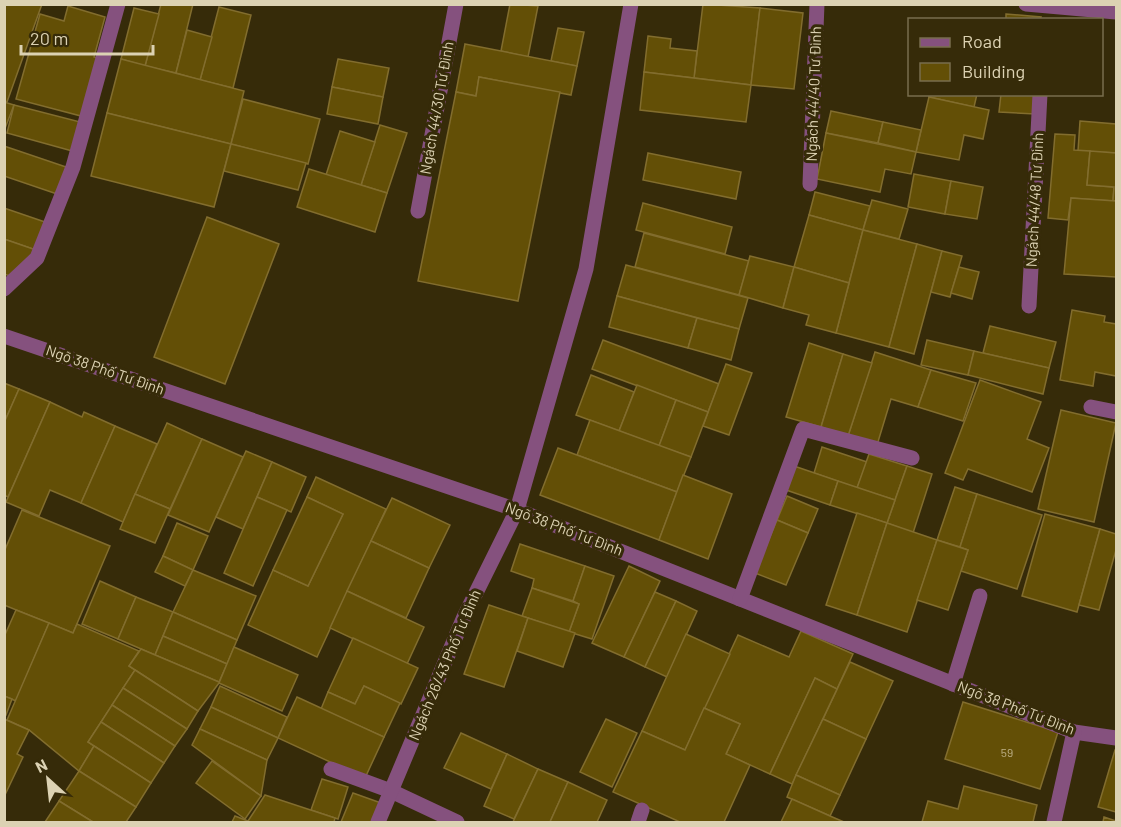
<svg xmlns="http://www.w3.org/2000/svg" width="1121" height="827" font-family="Barlow,sans-serif">
  <style>
    .building { fill: #634f06; stroke: #826d2e; stroke-width: 1.5 }
    .lines { fill: none; stroke-linecap: round; stroke-linejoin: round }
    .lane { stroke: #85517e; stroke-width: 15 }
    .street { stroke: #85517e; stroke-width: 15 }
    .labels { text-anchor: middle; stroke-width: 6; stroke-linejoin: round; paint-order: stroke }
    .number-label { font-size: 12px; fill: #beb188 }
    .street-label { font-size: 15px; fill: #dcd2b3; stroke: #362b09 }
  </style>
  <rect width="100%" height="100%" fill="#362b09"/>
  <g class="building">
    <polygon points="4,4 42,4 7,102 4,102"/>
    <polygon points="161,4 193,4 176,73 145,66"/>
    <polygon points="510,4 538,6 528,57 501,51"/>
    <polygon points="703,4 760,8 751,85 694,78"/>
    <polygon points="68,6 105,17 94,57 102,59 81,116 16,99 40,14 64,21"/>
    <polygon points="219,7 251,15 233,88 200,80"/>
    <polygon points="134,8 159,14 145,66 121,59"/>
    <polygon points="760,8 803,13 794,89 751,85"/>
    <polygon points="1006,14 1041,17 1040,20 1006,20"/>
    <polygon points="558,28 584,32 577,66 551,61"/>
    <polygon points="187,30 212,37 200,80 176,73"/>
    <polygon points="648,36 671,39 670,48 697,51 694,78 644,72"/>
    <polygon points="465,44 577,66 571,95 479,77 476,96 456,92"/>
    <polygon points="121,59 244,91 231,144 107,113"/>
    <polygon points="338,59 389,68 383,97 332,87"/>
    <polygon points="644,72 751,85 746,122 640,110"/>
    <polygon points="479,77 560,92 518,301 418,281 456,92 476,96"/>
    <polygon points="332,87 383,97 378,124 327,114"/>
    <polygon points="929,94 977,94 974,107 929,97"/>
    <polygon points="1001,94 1036,94 1035,114 999,112"/>
    <polygon points="929,97 989,110 983,139 964,135 959,160 916,152"/>
    <polygon points="243,99 320,119 308,164 231,144"/>
    <polygon points="4,102 14,105 4,131"/>
    <polygon points="14,105 84,123 76,152 7,133"/>
    <polygon points="831,111 883,122 878,143 826,133"/>
    <polygon points="107,113 231,144 214,207 91,176"/>
    <polygon points="1080,121 1116,124 1116,153 1078,151"/>
    <polygon points="883,122 921,130 916,152 878,143"/>
    <polygon points="380,125 407,133 387,193 361,185"/>
    <polygon points="340,131 375,142 361,185 326,175"/>
    <polygon points="826,133 916,152 911,174 885,169 880,192 817,179"/>
    <polygon points="1055,134 1075,135 1074,150 1090,151 1087,185 1114,187 1113,201 1071,198 1068,220 1048,218"/>
    <polygon points="231,144 306,163 298,190 224,171"/>
    <polygon points="4,146 69,168 60,195 4,176"/>
    <polygon points="1090,151 1116,153 1116,201 1113,201 1114,187 1087,185"/>
    <polygon points="648,153 741,172 736,199 643,180"/>
    <polygon points="309,169 387,193 375,232 297,207"/>
    <polygon points="914,174 951,181 945,214 908,207"/>
    <polygon points="951,181 983,187 977,219 945,214"/>
    <polygon points="815,192 870,206 863,230 809,215"/>
    <polygon points="1071,198 1116,201 1116,277 1064,274"/>
    <polygon points="872,200 908,209 899,239 863,230"/>
    <polygon points="643,203 732,227 725,254 636,230"/>
    <polygon points="4,208 45,222 36,250 4,239"/>
    <polygon points="809,215 863,230 849,283 794,267"/>
    <polygon points="207,217 279,244 225,384 154,357"/>
    <polygon points="863,230 917,244 889,347 836,333"/>
    <polygon points="644,233 749,261 739,295 635,267"/>
    <polygon points="4,239 36,250 13,277 4,274"/>
    <polygon points="917,244 942,251 914,354 889,347"/>
    <polygon points="942,251 962,256 950,297 931,292"/>
    <polygon points="750,256 794,267 783,308 739,295"/>
    <polygon points="626,265 748,298 739,329 617,296"/>
    <polygon points="794,267 849,283 836,333 806,325 809,315 783,308"/>
    <polygon points="959,267 979,272 972,299 951,293"/>
    <polygon points="617,296 697,318 688,348 609,327"/>
    <polygon points="1072,310 1105,316 1104,322 1116,324 1116,376 1095,372 1093,386 1060,380"/>
    <polygon points="697,318 739,329 731,360 688,348"/>
    <polygon points="990,326 1056,342 1049,368 983,353"/>
    <polygon points="603,340 719,384 708,412 592,369"/>
    <polygon points="927,340 974,351 968,375 921,365"/>
    <polygon points="809,343 843,354 821,427 786,417"/>
    <polygon points="974,351 1049,368 1043,394 968,375"/>
    <polygon points="875,352 931,370 918,407 891,399 877,445 848,436"/>
    <polygon points="843,354 872,363 848,436 821,427"/>
    <polygon points="726,364 752,373 729,435 703,426"/>
    <polygon points="931,370 976,383 963,421 918,407"/>
    <polygon points="591,375 634,392 619,431 576,415"/>
    <polygon points="980,380 1041,402 1027,439 1049,448 1032,492 968,469 963,480 945,473"/>
    <polygon points="4,383 19,389 4,423"/>
    <polygon points="637,385 676,400 659,446 619,431"/>
    <polygon points="19,389 50,402 8,497 4,495 4,423"/>
    <polygon points="676,400 708,412 691,457 659,446"/>
    <polygon points="50,402 82,417 84,412 115,426 81,503 50,490 39,516 6,502"/>
    <polygon points="1061,410 1116,423 1094,522 1038,509"/>
    <polygon points="590,420 691,457 677,492 577,455"/>
    <polygon points="167,423 202,439 170,509 135,494"/>
    <polygon points="115,426 157,444 123,522 81,503"/>
    <polygon points="202,439 243,457 209,532 168,515"/>
    <polygon points="822,447 867,462 857,488 814,473"/>
    <polygon points="558,448 677,492 659,540 540,495"/>
    <polygon points="246,451 272,462 243,529 216,517"/>
    <polygon points="869,454 907,466 895,500 857,488"/>
    <polygon points="272,462 306,477 291,512 257,497"/>
    <polygon points="794,466 838,481 830,505 786,490"/>
    <polygon points="907,466 932,474 913,533 887,523"/>
    <polygon points="683,475 732,494 708,559 659,540"/>
    <polygon points="316,477 386,509 317,657 248,625 273,570 308,586 343,514 307,497"/>
    <polygon points="838,481 895,500 887,523 830,505"/>
    <polygon points="955,487 977,494 960,547 937,540"/>
    <polygon points="135,494 170,509 155,543 120,529"/>
    <polygon points="977,494 1042,515 1017,589 961,571 968,550 960,547"/>
    <polygon points="787,496 818,509 808,533 777,520"/>
    <polygon points="257,497 287,510 253,586 224,573"/>
    <polygon points="307,497 343,514 308,586 273,570"/>
    <polygon points="392,498 450,525 429,568 371,541"/>
    <polygon points="22,510 110,546 73,633 4,605 4,552"/>
    <polygon points="857,513 887,523 857,615 826,605"/>
    <polygon points="1045,514 1100,529 1077,612 1022,596"/>
    <polygon points="777,520 808,533 786,585 755,573"/>
    <polygon points="177,523 208,536 193,570 163,556"/>
    <polygon points="887,523 937,540 907,632 857,615"/>
    <polygon points="1100,529 1116,534 1116,550 1099,610 1079,605"/>
    <polygon points="937,540 968,550 948,610 917,600"/>
    <polygon points="371,541 429,568 406,618 347,591"/>
    <polygon points="520,544 585,566 573,601 532,588 534,579 511,571"/>
    <polygon points="163,556 193,570 185,586 155,572"/>
    <polygon points="585,566 614,576 592,639 569,632 579,604 573,601"/>
    <polygon points="629,566 660,581 624,657 592,643"/>
    <polygon points="193,570 256,596 237,640 173,612"/>
    <polygon points="100,581 136,597 118,639 82,624"/>
    <polygon points="532,588 579,604 569,632 522,616"/>
    <polygon points="347,591 424,627 407,664 330,628"/>
    <polygon points="655,592 676,601 645,667 624,657"/>
    <polygon points="136,597 173,612 155,655 118,639"/>
    <polygon points="676,601 697,611 667,677 645,667"/>
    <polygon points="489,605 528,618 504,687 464,674"/>
    <polygon points="16,610 49,623 16,701 4,696 4,637"/>
    <polygon points="173,612 237,640 227,664 163,636"/>
    <polygon points="528,618 575,633 563,667 517,651"/>
    <polygon points="49,623 73,633 77,624 139,651 129,666 135,670 88,742 94,746 79,771 29,730 7,720"/>
    <polygon points="801,631 853,654 837,689 815,678 770,774 726,754 740,724 704,708 738,635 789,657"/>
    <polygon points="686,634 730,654 685,750 642,731"/>
    <polygon points="163,636 227,664 219,682 155,655"/>
    <polygon points="353,638 418,668 401,704 364,686 355,704 328,692"/>
    <polygon points="234,647 298,675 282,711 219,683"/>
    <polygon points="141,649 219,682 219,683 198,711 129,666"/>
    <polygon points="850,662 893,681 866,739 823,719"/>
    <polygon points="135,670 198,711 187,729 123,688"/>
    <polygon points="815,678 837,689 792,784 770,774"/>
    <polygon points="220,686 287,717 278,738 211,707"/>
    <polygon points="364,686 400,703 384,737 321,709 328,692 355,704"/>
    <polygon points="123,688 187,729 175,746 112,705"/>
    <polygon points="4,696 12,699 6,715 4,714"/>
    <polygon points="297,697 384,737 365,778 278,738"/>
    <polygon points="963,702 1058,732 1040,789 945,759"/>
    <polygon points="112,705 175,746 164,763 101,722"/>
    <polygon points="211,707 278,738 267,760 200,729"/>
    <polygon points="704,708 740,724 726,754 750,765 724,822 680,822 613,792 642,731 685,750"/>
    <polygon points="4,719 29,730 17,754 23,757 4,797"/>
    <polygon points="606,719 637,733 612,787 580,772"/>
    <polygon points="823,719 866,739 840,795 796,775"/>
    <polygon points="101,722 164,763 151,783 88,742"/>
    <polygon points="200,729 267,760 261,796 192,745"/>
    <polygon points="461,733 507,754 491,789 444,768"/>
    <polygon points="94,746 151,783 136,807 79,771"/>
    <polygon points="1115,750 1116,750 1116,812 1098,807"/>
    <polygon points="507,754 538,769 514,819 484,806"/>
    <polygon points="212,761 261,796 245,819 196,783"/>
    <polygon points="538,769 568,782 550,822 513,822"/>
    <polygon points="79,771 136,807 126,822 93,822 59,801"/>
    <polygon points="796,775 840,795 830,816 787,797"/>
    <polygon points="322,779 348,787 338,819 311,810"/>
    <polygon points="568,782 607,800 597,822 550,822"/>
    <polygon points="964,786 1037,805 1033,822 922,822 928,801 958,809"/>
    <polygon points="353,793 381,803 373,822 341,822"/>
    <polygon points="265,795 335,818 334,822 232,822 235,816 248,821"/>
    <polygon points="792,799 830,816 844,822 781,822"/>
    <polygon points="59,801 93,822 45,822"/>
    <polygon points="1104,817 1116,821 1116,822 1103,822"/>
  </g>
  <g class="lines">
    <polyline class="lane" points="1091,407 1116,412"/>
    <g class="street">
      <polyline points="1026,4 1116,12"/>
      <polyline points="810,184 817,4"/>
      <polyline points="418,211 456,4"/>
      <polyline points="4,289 37,258 73,167 118,4"/>
      <polyline points="1029,306 1040,94"/>
      <polyline points="4,336 517,510 1074,732 1116,738"/>
      <polyline points="740,599 803,429 912,458"/>
      <polyline points="953,684 980,596"/>
      <polyline points="331,769 391,791 457,822"/>
      <polyline points="378,822 464,617 517,510 586,269 631,4"/>
      <polyline points="638,822 642,810"/>
      <polyline points="1054,822 1074,732"/>
    </g>
  </g>
  <g class="labels">
    <g class="number-label">
      <text x="1007" y="757">59</text>
    </g>
    <g class="street-label">
      <text transform="translate(814 94) rotate(-88)" y="5">Ngách 44/40 Tư Đình</text>
      <text transform="translate(437 108) rotate(-80)" y="5">Ngách 44/30 Tư Đình</text>
      <text transform="translate(1035 200) rotate(-87)" y="5">Ngách 44/48 Tư Đình</text>
      <text transform="translate(105 370) rotate(19)" y="5">Ngõ 38 Phố Tư Đình</text>
      <text transform="translate(564 529) rotate(21)" y="5">Ngõ 38 Phố Tư Đình</text>
      <text transform="translate(445 665) rotate(-67)" y="5">Ngách 26/43 Phố Tư Đình</text>
      <text transform="translate(1016 708) rotate(21)" y="5">Ngõ 38 Phố Tư Đình</text>
    </g>
  </g>
  <rect width="1121" height="827" fill="none" stroke="#dcd2b3" stroke-width="12"/>
  <rect x="908" y="18" width="195" height="78" fill="#362b09" stroke="#786e4d" stroke-width="1.5"/>
  <rect x="920" y="38" width="30" height="9" fill="#85517e" stroke="#786e4d" stroke-width="1.5"/>
  <text x="962" y="48" font-size="18" fill="#dcd2b3">Road</text>
  <rect x="920" y="63" width="30" height="18" fill="#634f06" stroke="#786e4d" stroke-width="1.5"/>
  <text x="962" y="78" font-size="18" fill="#dcd2b3">Building</text>
  <g transform="translate(48 779) rotate(333)" stroke="#362b09" stroke-width="4.5" paint-order="stroke">
  <path d="M0-4.5L10 22L0 15L-10 22Z" fill="#dcd2b3"/>
  <text y="-9" font-size="16" font-weight="bold" text-anchor="middle" fill="#dcd2b3">N</text>
  </g>
  <path d="M21 45v9h132v-9" fill="none" stroke="#dcd2b3" stroke-width="3"/>
  <text x="30" y="45" font-size="18" fill="#dcd2b3" stroke="#362b09" stroke-width="4.5" paint-order="stroke">20 m</text>
</svg>
